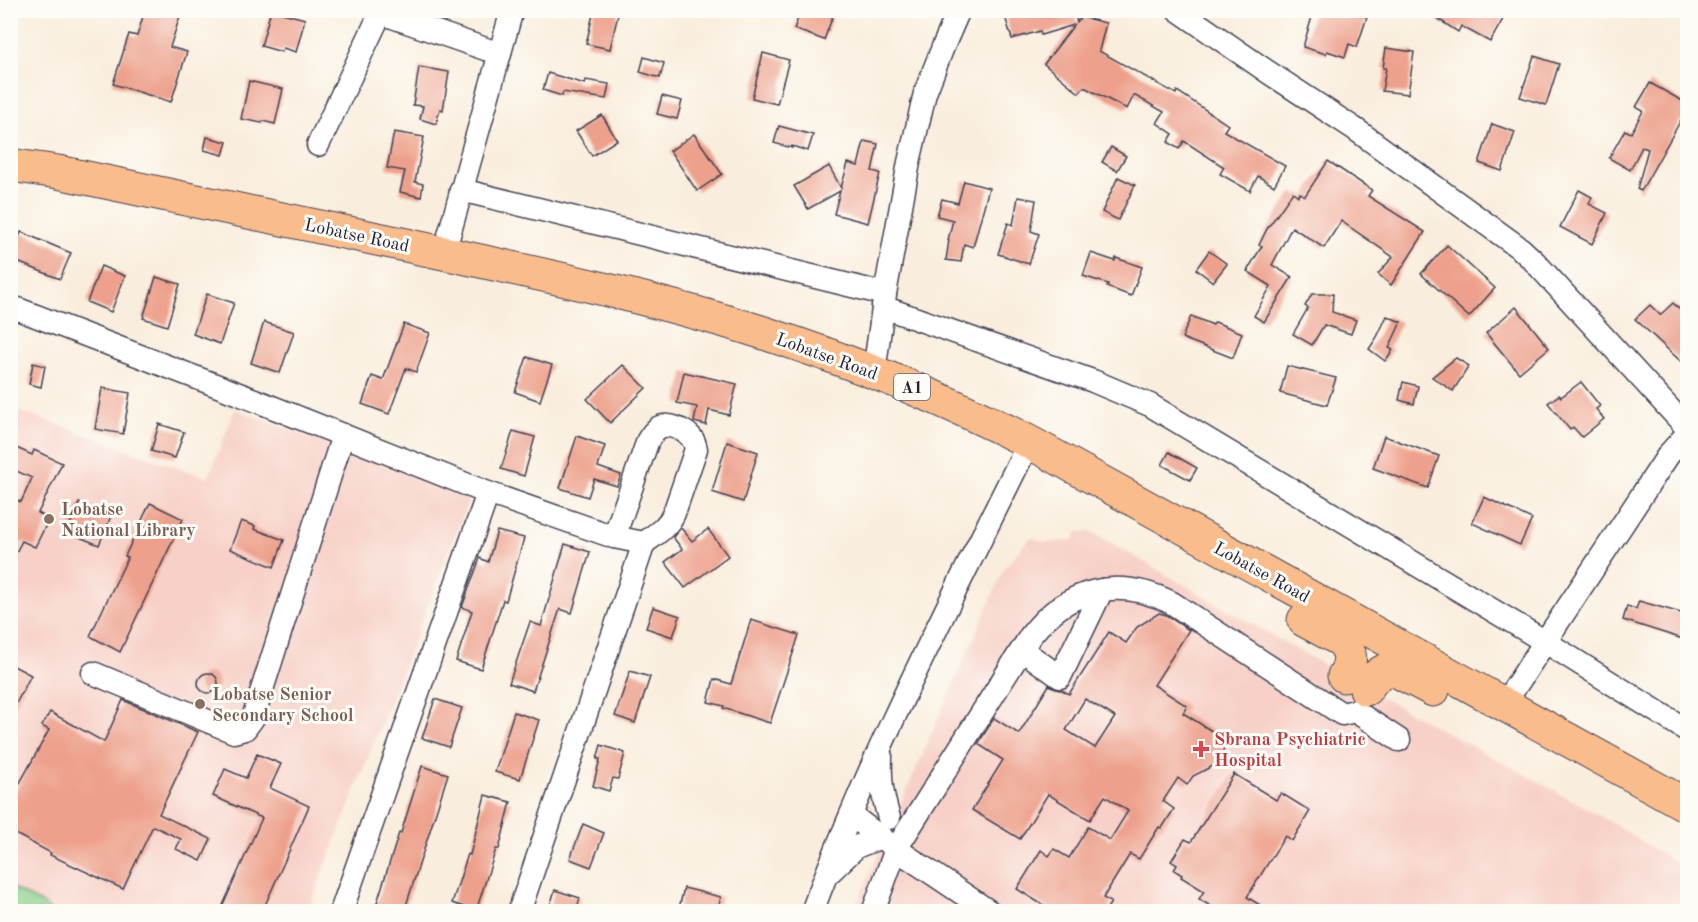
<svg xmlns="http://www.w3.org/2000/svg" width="1698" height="922" font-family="'Old Standard TT',serif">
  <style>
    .built { fill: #f7d1c7 }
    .green { fill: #8bd08a; stroke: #567962; stroke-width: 1.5 }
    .building { fill: #eda08b; fill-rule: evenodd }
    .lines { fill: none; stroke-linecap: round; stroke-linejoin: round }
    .minor-casing { stroke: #424153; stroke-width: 25 }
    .highway-casing { stroke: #424153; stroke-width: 35 }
    .minor { stroke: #fff; stroke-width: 22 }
    .highway { stroke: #fabc8b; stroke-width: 33 }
    .education-dot { fill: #8d6e63; stroke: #fdfcf7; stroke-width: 2 }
    .health-dot { fill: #e0444e; stroke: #fdfcf7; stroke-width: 2 }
    .labels { text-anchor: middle; stroke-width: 6; stroke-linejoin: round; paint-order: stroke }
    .shield { fill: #fdfcf7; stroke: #646373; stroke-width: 1.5 }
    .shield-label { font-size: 16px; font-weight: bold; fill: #22223b }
    .street-label { font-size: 18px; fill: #22223b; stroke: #fdfcf7 }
    .education-label { font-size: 18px; font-weight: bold; fill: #785e54; stroke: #fdfcf7; text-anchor: start }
    .health-label { font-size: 18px; font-weight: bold; fill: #be3a42; stroke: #fdfcf7; text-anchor: start }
  </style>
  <rect width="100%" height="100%" fill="#fdfcf7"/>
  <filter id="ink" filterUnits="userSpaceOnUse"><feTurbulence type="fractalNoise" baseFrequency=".0167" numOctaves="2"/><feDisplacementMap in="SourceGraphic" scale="12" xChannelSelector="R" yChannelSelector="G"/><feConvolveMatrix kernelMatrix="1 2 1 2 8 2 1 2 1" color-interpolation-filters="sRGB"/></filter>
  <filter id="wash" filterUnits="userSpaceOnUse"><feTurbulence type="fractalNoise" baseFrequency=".008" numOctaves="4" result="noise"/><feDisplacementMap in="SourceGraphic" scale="24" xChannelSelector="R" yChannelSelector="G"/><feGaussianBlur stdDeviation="1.35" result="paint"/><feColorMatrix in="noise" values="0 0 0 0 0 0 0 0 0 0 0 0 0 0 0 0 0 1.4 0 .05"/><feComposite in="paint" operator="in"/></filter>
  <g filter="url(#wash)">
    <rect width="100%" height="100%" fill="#f9eedd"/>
    <g class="built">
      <polygon points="10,408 208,478 235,409 470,497 308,911 11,911"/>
      <polygon points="1090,531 1366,689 1587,808 1688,870 1687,911 853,912 1005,567 1030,538 1034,538 1045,543 1074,540 1077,532"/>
    </g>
    <polygon class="green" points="10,887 43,904 51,911 11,911"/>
    <g id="blocks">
      <g class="building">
        <polygon points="145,10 182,10 170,47 187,52 171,102 113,84 129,34 137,36"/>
        <polygon points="271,10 305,19 296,52 283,48 282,52 261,46"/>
        <polygon points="594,10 619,10 610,49 586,44"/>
        <polygon points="801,10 835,10 824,40 794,29"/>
        <polygon points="1003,10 1073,10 1077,22 1081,17 1106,23 1099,51 1176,94 1177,91 1228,125 1224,131 1285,166 1274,186 1258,176 1250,191 1220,174 1224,167 1184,141 1179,149 1168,142 1173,134 1157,123 1164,112 1134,95 1127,109 1084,87 1079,93 1044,64 1074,25 1041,35 1040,31 1012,39"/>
        <polygon points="1314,10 1345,10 1367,17 1357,47 1349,44 1345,57 1327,51 1326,54 1303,47"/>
        <polygon points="1424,10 1488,10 1503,19 1490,42 1461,26 1458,32"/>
        <polygon points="1386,48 1414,52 1408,94 1382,91 1386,68 1383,68"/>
        <polygon points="763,53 789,60 777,104 752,98"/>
        <polygon points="1534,56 1559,64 1546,105 1520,97"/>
        <polygon points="644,57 664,63 660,78 640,72"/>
        <polygon points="419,67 449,72 443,110 440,109 436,124 420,119 423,106 413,105"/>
        <polygon points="548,73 585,84 586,80 609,84 606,99 563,92 562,96 543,90"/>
        <polygon points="249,81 283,89 275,124 263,121 262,123 241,119"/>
        <polygon points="1650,83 1688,104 1688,124 1681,120 1641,191 1637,189 1648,149 1642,147 1630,170 1609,158 1625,130 1631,133 1643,111 1636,107"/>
        <polygon points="662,96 682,101 677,119 657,114"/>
        <polygon points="602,115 617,140 592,156 576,131"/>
        <polygon points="1492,124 1515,132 1502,171 1479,163"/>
        <polygon points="779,126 813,135 808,151 792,146 792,148 774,143"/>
        <polygon points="394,132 424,137 415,182 423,184 421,197 400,192 405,171 387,168"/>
        <polygon points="694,134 722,174 697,191 670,151"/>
        <polygon points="207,137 227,142 223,155 204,150"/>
        <polygon points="864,141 878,144 872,171 880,173 868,223 834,214 840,191 808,209 794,186 829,166 841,188 848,163 858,166"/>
        <polygon points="1111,147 1126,156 1117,171 1102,162"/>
        <polygon points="1328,161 1372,190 1368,196 1425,232 1391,285 1378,274 1393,257 1341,221 1324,248 1292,227 1272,265 1292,277 1264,322 1254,316 1271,286 1247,271 1262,246 1259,245 1267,229 1293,192 1298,196 1300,193 1305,196"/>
        <polygon points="1118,177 1135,185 1118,220 1102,212"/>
        <polygon points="964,181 989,188 973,247 964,244 961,262 946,260 949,240 948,240 953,220 937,216 942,199 958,203"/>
        <polygon points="1579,190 1592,197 1589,204 1607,213 1592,244 1560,227"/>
        <polygon points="1018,197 1036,200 1031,231 1039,234 1029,264 998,254 1008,223 1013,225"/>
        <polygon points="21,232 71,253 60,279 10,259"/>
        <polygon points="1447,245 1495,288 1469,317 1421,274"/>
        <polygon points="1209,251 1227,264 1213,282 1196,269"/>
        <polygon points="1091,253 1115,261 1116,258 1142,267 1131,296 1107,287 1108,284 1083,276"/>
        <polygon points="101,266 125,276 111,312 87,302"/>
        <polygon points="156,277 180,284 167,326 143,318"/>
        <polygon points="207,294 234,303 220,344 193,334"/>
        <polygon points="1312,294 1333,294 1332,312 1356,320 1351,334 1324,325 1312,345 1293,334 1308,308 1305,306"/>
        <polygon points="1673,303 1688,318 1688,368 1635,319 1650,305 1660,315"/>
        <polygon points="1516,307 1549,348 1519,373 1486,333"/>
        <polygon points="1191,316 1213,325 1215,322 1242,333 1233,358 1182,338"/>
        <polygon points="1387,316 1401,322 1389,348 1393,350 1385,361 1369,349 1377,337"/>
        <polygon points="264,322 294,332 280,373 251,363"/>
        <polygon points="404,324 430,333 416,372 406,368 389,414 362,404 372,376 383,380"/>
        <polygon points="527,357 552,365 540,401 515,392"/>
        <polygon points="1456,358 1469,366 1453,391 1432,377"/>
        <polygon points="33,363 45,366 41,387 29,384"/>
        <polygon points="623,365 646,388 610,423 587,399"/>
        <polygon points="1287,366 1336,378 1327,405 1280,393"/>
        <polygon points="684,372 737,384 729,415 709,410 706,425 694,422 697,407 677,403"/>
        <polygon points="1403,382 1418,386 1414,404 1399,400"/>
        <polygon points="1581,382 1600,406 1596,409 1604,419 1582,437 1573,427 1570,430 1548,403 1559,395 1561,397"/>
        <polygon points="102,388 130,393 123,434 95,429"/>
        <polygon points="159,424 184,432 175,458 151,451"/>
        <polygon points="513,431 535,437 524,476 501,469"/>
        <polygon points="577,436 605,446 598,467 621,475 617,486 594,479 588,497 560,488"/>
        <polygon points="1384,436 1439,456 1428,488 1373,468"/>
        <polygon points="727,442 758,452 743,502 712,492"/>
        <polygon points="10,445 32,455 34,450 62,463 38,513 49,519 35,547 22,541 10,564 10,497 21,502 32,478 10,468"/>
        <polygon points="1169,452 1197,468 1190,480 1162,465"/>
        <polygon points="1484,497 1532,519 1520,545 1472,523"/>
        <polygon points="79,503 111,516 99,545 67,532"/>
        <polygon points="150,503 183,519 120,652 90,636 128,557 125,556"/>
        <polygon points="241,521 255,526 254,529 284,540 274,567 230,549"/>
        <polygon points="681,528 692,541 708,529 728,556 685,588 665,562 682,549 673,537"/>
        <polygon points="497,531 524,538 506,601 503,600 481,669 456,661 472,611 462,607 480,558 488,562"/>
        <polygon points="565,544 590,552 572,613 560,609 533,691 509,683 530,622 541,626"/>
        <polygon points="1639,601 1688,615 1688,624 1683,639 1623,620 1627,606 1636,609"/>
        <polygon points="653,607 680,616 673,637 646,628"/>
        <path d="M1159,613L1166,615L1189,630L1154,685L1187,706L1183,713L1210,730L1220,734L1224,748L1219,763L1193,776L1187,785L1178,778L1163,801L1174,809L1162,828L1159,827L1139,859L1130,854L1103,898L1111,902L1105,912H1054L1017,889L1041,850L1049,856L1054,849L1069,858L1088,827L1110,840L1128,811L1105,796L1090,820L1048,794L1020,839L972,810L1003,760L978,744L994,718L1019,734L1049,685L1059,690H1062L1069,694L1109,632L1126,643L1137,627ZM1085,699L1115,717L1095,748L1066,730Z"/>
        <polygon points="751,620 799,635 770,723 723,708 724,706 708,702 714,679 731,684"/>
        <polygon points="10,664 31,675 10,715"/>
        <polygon points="630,671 650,677 635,723 615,716"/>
        <circle cx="208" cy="683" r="10"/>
        <polygon points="435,699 462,708 449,747 422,738"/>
        <polygon points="123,700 198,732 159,814 211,839 201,861 176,849 181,839 153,826 123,889 50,855 51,853 10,831 10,801 49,730 42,726 50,712 104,742"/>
        <polygon points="514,712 539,720 520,779 495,772"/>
        <polygon points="601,745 625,753 618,779 613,778 609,791 593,786 600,759 597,759"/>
        <polygon points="257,754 281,764 270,788 309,806 262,912 220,912 262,818 213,796 225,769 246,778"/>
        <polygon points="422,766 448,774 404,912 374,912 399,833 401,833"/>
        <polygon points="1234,774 1276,800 1281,793 1310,811 1292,841 1285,836 1247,897 1271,912 1220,912 1199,899 1204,891 1181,877 1182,875 1174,870 1177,865 1171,861 1185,839 1191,842"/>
        <polygon points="485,795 511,802 499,849 496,849 476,911 452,903 468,854 470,855"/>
        <polygon points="583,824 604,833 591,867 570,859"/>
        <polygon points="684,888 721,897 717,912 678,912"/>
        <polygon points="555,890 580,898 576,912 548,912"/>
      </g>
    </g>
  </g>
  <g filter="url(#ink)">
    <use href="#blocks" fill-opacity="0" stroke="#424153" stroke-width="1.5"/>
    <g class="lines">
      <defs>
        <g id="minor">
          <polyline points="1178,10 1268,72 1355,129 1521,249 1534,261 1688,429"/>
          <polyline points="381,13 500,54"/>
          <polyline points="318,145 382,10"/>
          <polyline points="461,190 885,294"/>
          <polyline points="444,253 512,10"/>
          <polyline points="10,306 257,401 488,493 614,537 644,543"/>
          <polyline points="883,307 1093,381 1150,405 1544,641 1688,731"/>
          <polyline points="874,372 885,294 909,162 925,93 943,47 959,10"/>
          <polyline points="1022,650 1060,677 1102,590"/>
          <polyline points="93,673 234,732 245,729 253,718 343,435"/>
          <polyline points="1504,704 1669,454 1688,433"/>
          <path d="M881,757C880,782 882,794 889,818"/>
          <polyline points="851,815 896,849 990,912"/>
          <polyline points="831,871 856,847 881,837"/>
          <polyline points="341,912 488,493"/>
          <path d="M519,912L644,543C656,534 668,527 674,513L696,449C695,446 695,443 693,440C687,430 668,422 658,428C654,431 651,435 648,440L614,537"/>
          <path d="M812,912C872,750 953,597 1029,442"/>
          <path d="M873,912L896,849L1031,635C1068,588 1118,576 1172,603L1342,714L1355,711L1399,740"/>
        </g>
        <g id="highway">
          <path d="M10,165L58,172C172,196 287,220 401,244C522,270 643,295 761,332C854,362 943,398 1029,442L1688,806"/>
          <path d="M1304,620L1341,640C1352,651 1352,663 1344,676"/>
          <path d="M1366,689C1375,677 1381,667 1397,671L1433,690"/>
        </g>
      </defs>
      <use href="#minor" class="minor-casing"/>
      <use href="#highway" class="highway-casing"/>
      <use href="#minor" class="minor"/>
      <use href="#highway" class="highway"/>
    </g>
  </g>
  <g class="education-dot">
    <circle cx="49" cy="519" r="6"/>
    <circle cx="200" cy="704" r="6"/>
  </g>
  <path class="health-dot" d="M1198 740h6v6h6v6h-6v6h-6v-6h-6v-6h6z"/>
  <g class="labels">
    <rect class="shield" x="894" y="374" width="36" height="26" rx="4.5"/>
    <g class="shield-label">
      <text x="912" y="393">A1</text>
    </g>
    <g class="street-label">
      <text transform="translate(357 235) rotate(12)" y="6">Lobatse Road</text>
      <text transform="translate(827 356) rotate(20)" y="6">Lobatse Road</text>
      <text transform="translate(1262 572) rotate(29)" y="6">Lobatse Road</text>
    </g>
    <g class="education-label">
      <text x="61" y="515">Lobatse<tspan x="61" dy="21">National Library</tspan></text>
      <text x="212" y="700">Lobatse Senior<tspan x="212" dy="21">Secondary School</tspan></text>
    </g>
    <g class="health-label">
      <text x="1214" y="745">Sbrana Psychiatric<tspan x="1214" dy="21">Hospital</tspan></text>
    </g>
  </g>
  <rect width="1698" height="922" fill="none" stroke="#fdfcf7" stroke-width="36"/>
</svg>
